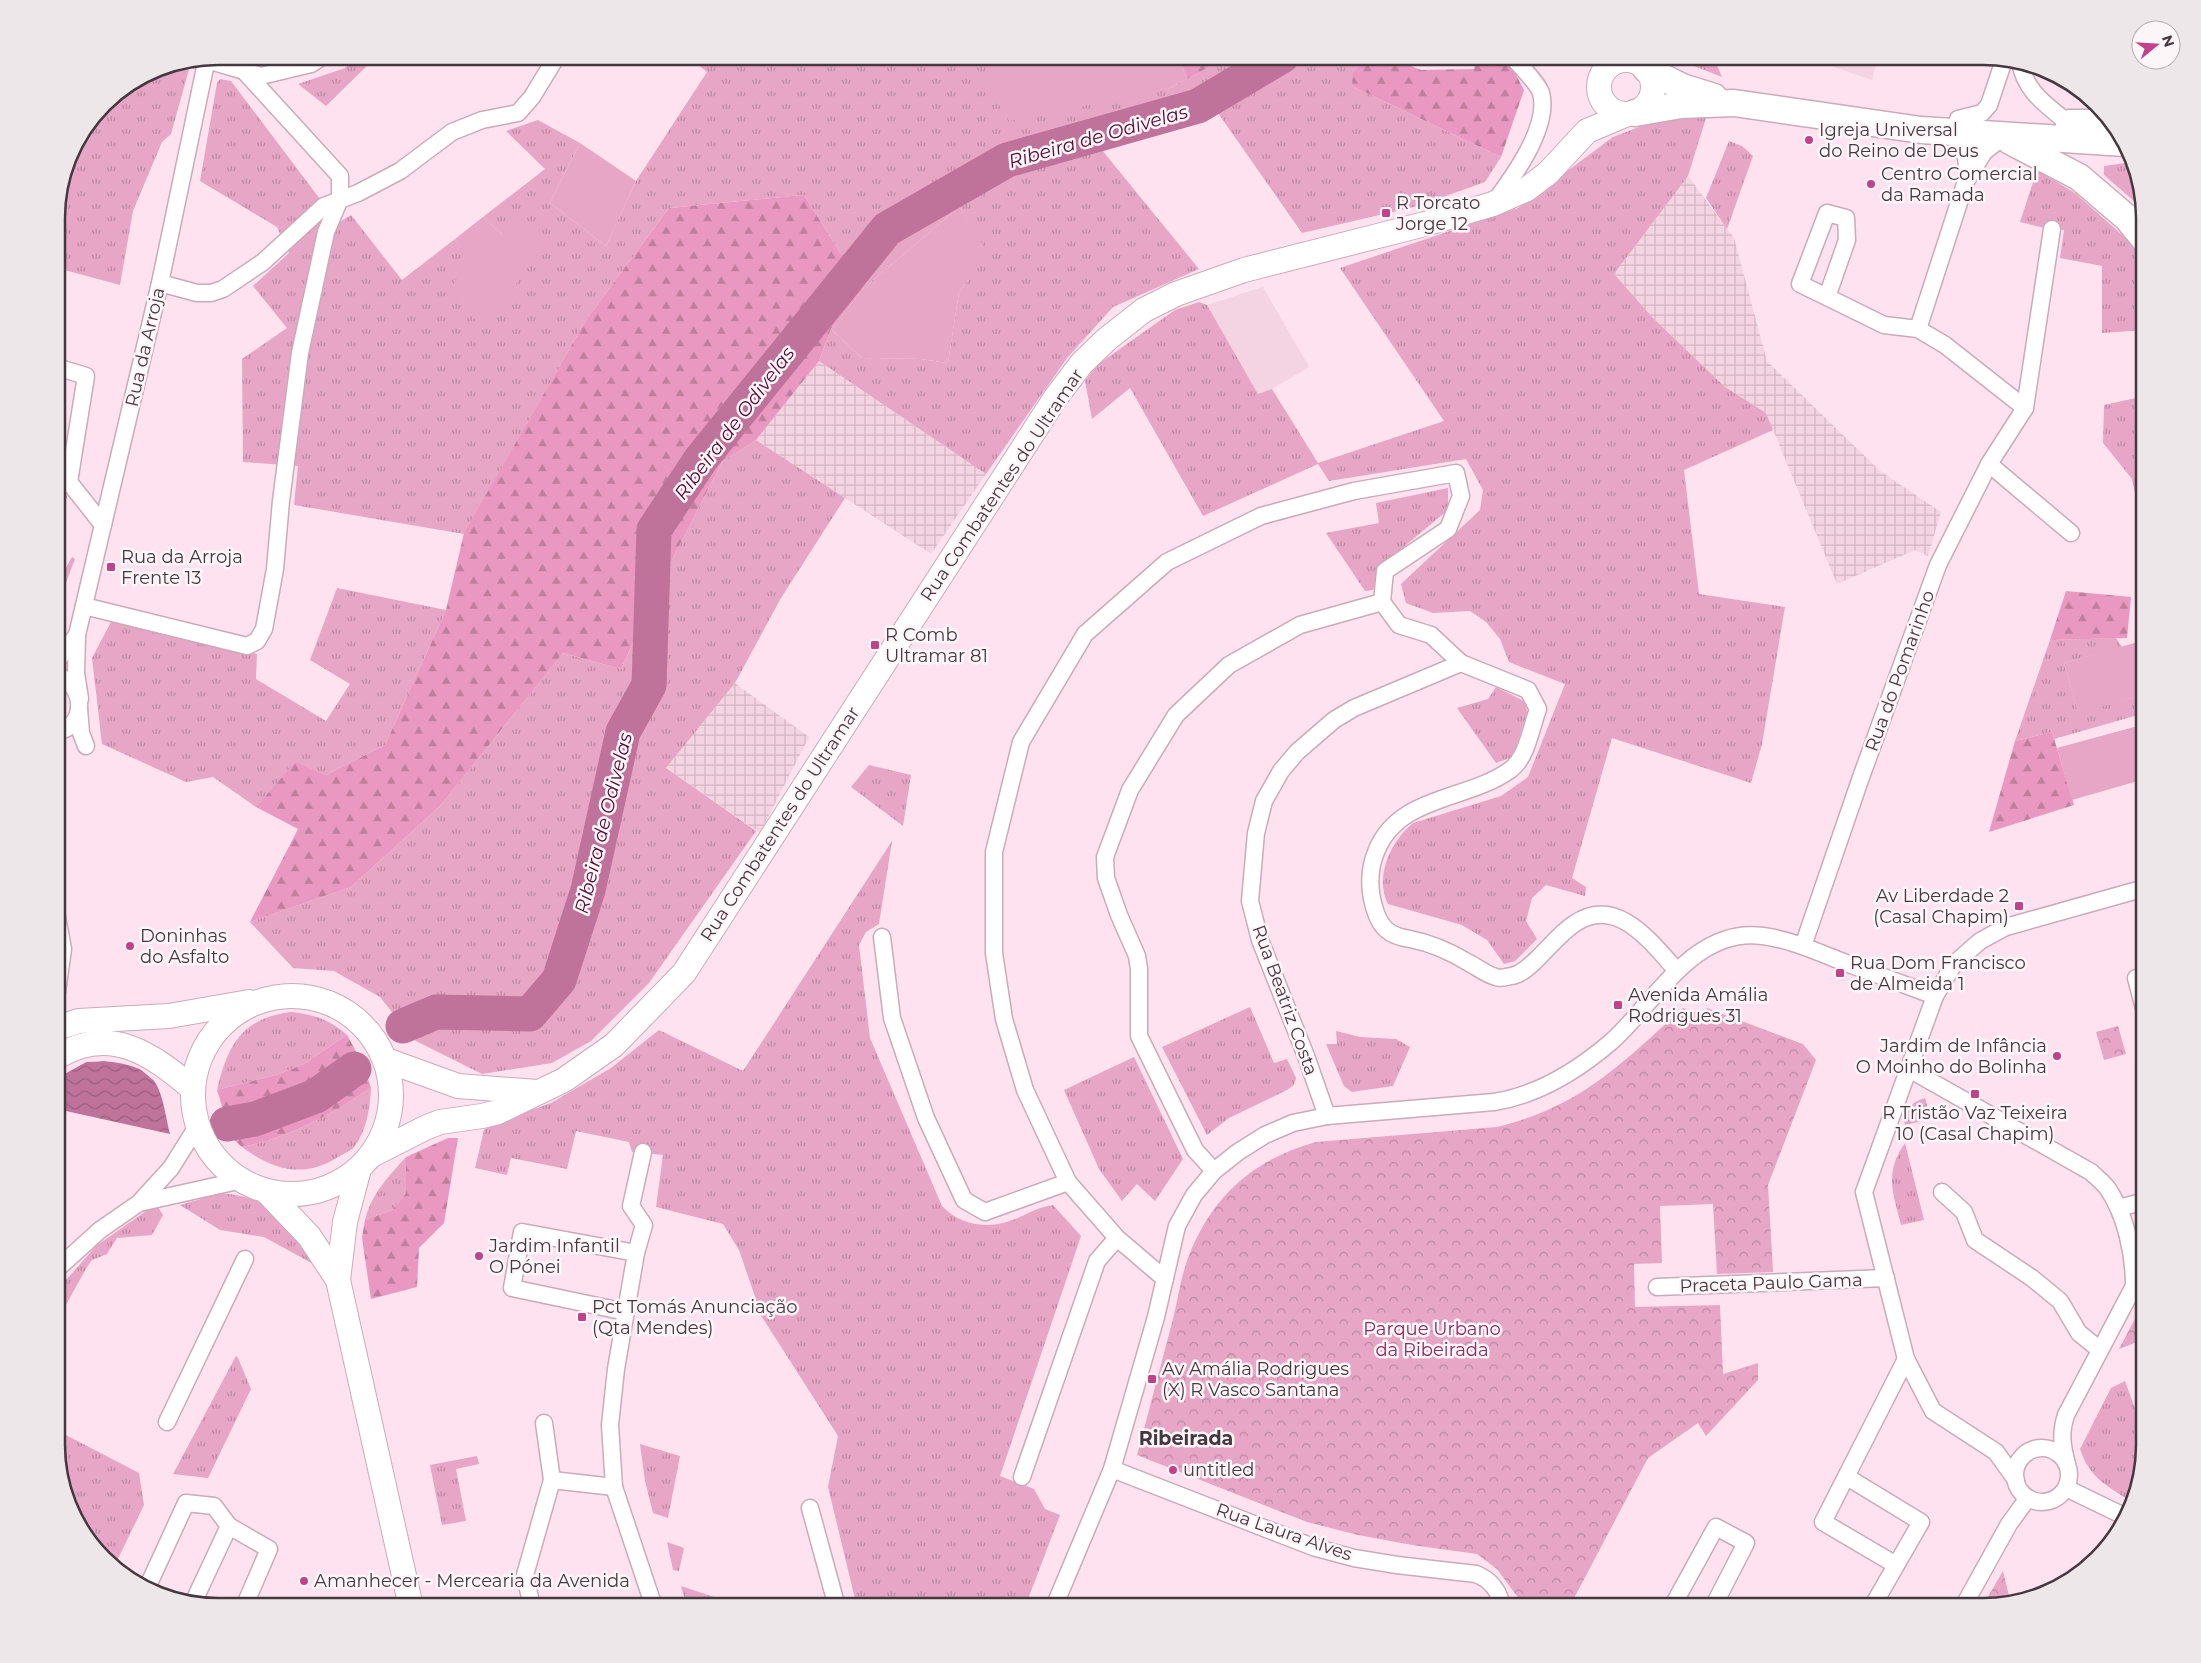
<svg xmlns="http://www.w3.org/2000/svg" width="2201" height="1663" font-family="Montserrat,sans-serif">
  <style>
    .built { fill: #f4d3e2 }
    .industrial { fill: url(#industrial-grid) }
    .grass { fill: url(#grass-tufts) }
    .forest { fill: url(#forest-firs) }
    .park { fill: url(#park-crowns) }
    .garden { fill: #e7a6c6 }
    .water { fill: url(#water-waves) }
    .pier { fill: #fee2ef }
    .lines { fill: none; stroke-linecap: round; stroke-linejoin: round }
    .stream { stroke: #bf729a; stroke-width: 5.5 }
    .river { stroke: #bf729a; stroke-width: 35 }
    .minor-casing { stroke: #cbaab9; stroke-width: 19 }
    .secondary-casing { stroke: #cbaab9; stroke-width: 26 }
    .primary-casing { stroke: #cbaab9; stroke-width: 29 }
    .minor { stroke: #fff; stroke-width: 16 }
    .secondary { stroke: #fff; stroke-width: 24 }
    .primary { stroke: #fff; stroke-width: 26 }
    .poi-dot { fill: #c2418b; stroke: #fdf6f9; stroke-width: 2 }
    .labels { text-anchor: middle; stroke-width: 5; stroke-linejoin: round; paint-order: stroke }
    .poi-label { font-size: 18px; fill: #46383f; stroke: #fdf6f9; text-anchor: start }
    .street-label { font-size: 18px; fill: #46383f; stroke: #fdf6f9 }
    .park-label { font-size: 18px; fill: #892d62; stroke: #fdf6f9 }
    .water-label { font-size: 19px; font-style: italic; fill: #520c37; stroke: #fdf6f9 }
    .neighbourhood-label { font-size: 19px; font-weight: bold; fill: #46383f; stroke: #fdf6f9 }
    .rim { fill: none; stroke: #46383f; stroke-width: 2.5 }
  </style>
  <defs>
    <pattern id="industrial-grid" width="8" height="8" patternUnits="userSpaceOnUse" patternTransform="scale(1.25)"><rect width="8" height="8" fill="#f4d3e2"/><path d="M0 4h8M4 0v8" fill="none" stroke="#d3b6c3"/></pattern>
    <pattern id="grass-tufts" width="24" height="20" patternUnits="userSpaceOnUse" patternTransform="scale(1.25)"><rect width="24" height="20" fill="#e7a6c6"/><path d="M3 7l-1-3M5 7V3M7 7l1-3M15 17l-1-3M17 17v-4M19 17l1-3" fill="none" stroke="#bd88a2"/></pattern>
    <pattern id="forest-firs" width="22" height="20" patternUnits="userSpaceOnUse" patternTransform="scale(1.25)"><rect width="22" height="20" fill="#e999c1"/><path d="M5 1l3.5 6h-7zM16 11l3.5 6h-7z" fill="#bf7e9e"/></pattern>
    <pattern id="park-crowns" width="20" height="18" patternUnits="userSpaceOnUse" patternTransform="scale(1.25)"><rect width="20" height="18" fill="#e7a6c6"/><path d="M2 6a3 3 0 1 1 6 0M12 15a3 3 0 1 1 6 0" fill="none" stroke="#bd88a2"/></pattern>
    <pattern id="water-waves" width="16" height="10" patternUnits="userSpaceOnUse" patternTransform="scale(1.25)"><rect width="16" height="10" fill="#bf729a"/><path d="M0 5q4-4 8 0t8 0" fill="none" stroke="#9d5f7f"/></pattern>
  </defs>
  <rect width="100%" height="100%" fill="#fee2ef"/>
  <g class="built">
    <polygon points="1802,56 1878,56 1872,80"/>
    <polygon points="1263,287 1309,367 1272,389 1258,394 1207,305"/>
  </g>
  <g class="industrial">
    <polygon points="1688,176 1734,238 1767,361 1880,471 1941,512 1928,556 1915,550 1837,584 1766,413 1725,387 1653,318 1614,274"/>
    <polygon points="819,361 986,474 931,554 756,440"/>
    <polygon points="735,683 809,737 760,833 666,768"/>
  </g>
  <g class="grass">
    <polygon points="358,56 377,56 326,106 298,84 345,68"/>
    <polygon points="687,56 997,56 1166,90 1230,56 1370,56 1354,73 1352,86 1501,157 1485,182 1418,206 1302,233 1218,113 1097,144 1199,269 1113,307 1067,358 986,474 819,361 831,329 862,358 921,359 948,363 959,292 988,254 959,207 863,289 804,195 669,208 586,320 464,534 294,505 298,466 243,462 242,359 287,328 253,286 289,253 277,227 200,181 217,83 220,79 231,81 338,223 351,215 402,280 455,239 469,260 503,235 483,217 545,169 506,131 538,120 580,143 550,203 606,246 636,181 707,72"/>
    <polygon points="1669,56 1713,56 1722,77"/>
    <polygon points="191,62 171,134 162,142 133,211 120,285 57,268 57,208 69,156 104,104 157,68"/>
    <path d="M1665,117L1706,118L1688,176L1614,274L1653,318L1725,387L1766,413L1773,430L1684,470L1699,594L1785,607L1762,744L1751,783L1612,738L1572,878L1586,887L1585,896L1546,885L1532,898L1526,921L1537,939L1515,961L1504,964L1487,940L1462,925L1388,904C1374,877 1391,841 1413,823L1501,796L1528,777L1565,684L1509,662L1500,639L1486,622L1470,611L1433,613L1406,603L1401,584L1480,510L1483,490L1466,459L1329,481L1318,464L1203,516L1130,388L1092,419L1085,381L1097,365L1175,310L1199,302L1207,305L1258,394L1272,389L1318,463L1444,421L1340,268L1518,208L1613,137Z"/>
    <polygon points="1729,141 1742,146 1753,156 1727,229 1706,198"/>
    <polygon points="2132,162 2142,208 2104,175 2104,166"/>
    <polygon points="2037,170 2075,193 2130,242 2145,262 2145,330 2102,333 2102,266 2060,258 2064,230 2040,227 2020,222"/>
    <polygon points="2145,396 2145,471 2132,479 2103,443 2104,405"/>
    <polygon points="756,440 845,498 781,598 735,683 666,768 756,831 649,983 591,1041 552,1063 482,1074 414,1040 380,997 334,971 293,968 250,922 351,887 440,806 563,653 621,669 663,578 722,462"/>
    <polygon points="57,483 63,485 60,502 64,571 72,557 75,559 57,606"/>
    <polygon points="1448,488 1448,510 1382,565 1373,590 1365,591 1326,533 1379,523 1376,503"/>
    <polygon points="337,588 446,610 385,745 326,775 295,763 256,807 213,777 186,782 102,744 92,658 112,620 257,654 256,679 326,721 350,684 310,660"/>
    <polygon points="2116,638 2122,647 2064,663 2078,712 2145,694 2145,713 2054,739 2052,732 2015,741 2050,640"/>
    <polygon points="1496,687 1526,702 1527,713 1513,757 1496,763 1457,708 1488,699"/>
    <polygon points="869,765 911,775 903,826 851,787"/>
    <path d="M892,841L879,924L866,932L859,945L870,1038L942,1206C960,1225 985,1229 1010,1221C1025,1216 1037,1207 1053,1205L1081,1236L1000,1476L1034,1489L1045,1509L1060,1515L1025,1607H857L828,1487L838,1436L762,1317L739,1250L723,1224L656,1207L663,1155L632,1152L629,1142L576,1131L567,1169L511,1158L507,1175L475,1168L484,1130L492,1124L551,1103L611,1068L659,1030L743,1071Z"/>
    <polygon points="1250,1007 1274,1063 1287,1059 1296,1078 1294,1085 1287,1090 1229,1118 1207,1135 1162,1047"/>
    <path d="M291,1012C316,1015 328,1019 347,1035L304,1064L279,1074L217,1090C227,1046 242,1018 291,1012Z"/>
    <polygon points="1336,1031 1360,1037 1396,1039 1410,1047 1393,1086 1352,1092 1344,1086 1326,1044 1337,1044"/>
    <polygon points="1134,1057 1183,1159 1155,1201 1137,1184 1122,1201 1099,1169 1064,1090"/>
    <path d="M371,1088C370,1107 367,1131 354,1147C351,1151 343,1154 338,1157C304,1179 273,1170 242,1147C291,1137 330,1115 371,1088Z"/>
    <path d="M1925,1098L1931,1119L1905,1125L1903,1115C1908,1106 1915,1101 1925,1098Z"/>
    <path d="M1905,1143L1924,1220L1901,1225C1893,1192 1884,1173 1905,1143Z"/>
    <path d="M406,1157V1193L392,1210L365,1220C372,1193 388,1177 406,1157Z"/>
    <path d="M211,1193C272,1194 285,1219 315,1265L264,1237L220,1230L180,1205L204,1198Z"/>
    <polygon points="156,1204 163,1215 152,1235 117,1238 107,1254 92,1260 87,1267 57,1321 57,1290 96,1246"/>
    <polygon points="236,1356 238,1358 251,1389 208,1478 173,1474"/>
    <path d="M2125,1381L2145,1436L2136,1497L2133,1503C2108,1486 2090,1479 2080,1449L2111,1388Z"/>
    <polygon points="62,1433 139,1473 144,1505 114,1567 73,1517 57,1455 57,1436"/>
    <polygon points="640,1444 680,1456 668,1518 653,1513 645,1481"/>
    <polygon points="477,1456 479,1464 456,1469 466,1521 442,1525 430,1465"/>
    <polygon points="667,1542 684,1548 679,1571 673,1570"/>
    <polygon points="681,1586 720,1599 718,1607 687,1607"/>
  </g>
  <g class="forest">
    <polygon points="1185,56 1227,56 1228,57 1187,79 1181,63"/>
    <polygon points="1370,56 1385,56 1421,70 1474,69 1477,56 1502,56 1507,58 1524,90 1501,157 1352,86 1353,73"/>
    <polygon points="804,195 863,289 831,329 819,361 756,440 722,462 663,578 621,669 563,653 440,806 351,887 250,922 298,829 256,807 295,762 326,775 385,745 446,610 464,533 586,320 669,208"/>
    <polygon points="2145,471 2145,540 2132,479"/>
    <polygon points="2066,591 2131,597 2127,638 2050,640"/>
    <polygon points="2052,732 2074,805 1989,832 2015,741"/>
    <path d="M347,1035L363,1064L371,1088C330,1115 291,1137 242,1147L232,1138L217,1090L279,1074L304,1064Z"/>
    <polygon points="448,1138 458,1138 444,1223 419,1248 417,1287 371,1299 362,1238 365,1220 392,1210 406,1193 406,1157"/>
  </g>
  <g class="park">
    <path d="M1683,1008L1705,1015L1707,1008L1803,1044L1816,1060L1768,1185L1773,1272L1717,1274L1713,1204L1660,1206L1662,1263L1634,1264L1635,1307L1720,1305L1723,1374L1758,1363V1380L1706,1436L1698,1423L1648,1458L1571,1604L1576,1607H1525L1497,1569L1477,1554L1412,1545L1358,1535L1307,1522L1137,1455C1149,1411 1160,1367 1172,1323C1178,1300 1181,1274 1190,1253C1214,1194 1255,1159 1316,1142L1497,1127C1582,1106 1621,1064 1683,1008Z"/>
    <polygon points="2118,1026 2126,1054 2104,1060 2096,1032"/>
    <polygon points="2145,1300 2145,1339 2119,1349"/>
    <polygon points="2003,1571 2010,1600 1982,1607"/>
  </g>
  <g class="garden">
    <polygon points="997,56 1185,56 1181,63 1187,79 1166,90 1009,121 985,82 988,61"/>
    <polygon points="580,143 636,181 606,246 550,203"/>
    <polygon points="959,207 989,254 959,292 948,363 921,359 862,358 831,329 863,289"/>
    <polygon points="483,217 503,235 519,220 547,242 483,328 449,291 468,260 455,239"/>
    <polygon points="2145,640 2145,694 2078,713 2064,663"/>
    <polygon points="2145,724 2145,779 2072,800 2057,748"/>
  </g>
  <path class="water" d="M104,1061C161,1067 159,1084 170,1134L57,1109V1078L86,1062Z"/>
  <polygon class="pier" points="104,1058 125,1061 140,1065 150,1072 153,1080 139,1068 125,1063 104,1061 86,1062 57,1078 57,1075 68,1067 85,1060"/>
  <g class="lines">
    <polyline class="stream" points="57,508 64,497"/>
    <g class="river">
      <polyline points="403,1026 436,1012 530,1014 559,980 588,890 623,732 649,685 654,530 701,459 887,229 1007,160 1198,106 1282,56"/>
      <polyline points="227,1124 255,1119 316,1096 354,1069"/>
    </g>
    <defs>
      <g id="minor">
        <polyline points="207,60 261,76 311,64 323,56"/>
        <path d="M2020,62C2025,92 2047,105 2068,123"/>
        <polyline points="1958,119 1982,113 1989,105 2004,60"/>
        <path d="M1950,133C1965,149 1968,155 1967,178"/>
        <path d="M1495,201C1514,176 1550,126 1541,93C1538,83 1519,65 1512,56"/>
        <polyline points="160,283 197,293 211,293 223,289 263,262 324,206 358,193 400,171 452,132 482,120 518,113 532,97 557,56"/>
        <polyline points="1827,297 1800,284 1827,213 1846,218 1847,240 1827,297 1884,325 1918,329 1945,345 2025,408 2052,229"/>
        <polyline points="1918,329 1966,181 1984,152 2003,137"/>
        <polyline points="63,369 86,376 69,482"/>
        <polyline points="1989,464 2071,533"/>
        <polyline points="57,477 69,482 103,525"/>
        <polyline points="84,606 247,646 257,641 264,629 275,569 281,501 300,353 326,232 340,199 340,176 245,72"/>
        <polyline points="57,661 77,635"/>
        <path d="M57,676C85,684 88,726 57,732"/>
        <polyline points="80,699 76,673 77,635 160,283 207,58"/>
        <polyline points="79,709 81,733 86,746"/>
        <polyline points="57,917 63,949 57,992"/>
        <polyline points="882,937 892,1018 926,1118 964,1200 985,1212 1068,1182"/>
        <polyline points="1803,946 1860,780 1938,565 1989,464 2025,408"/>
        <polyline points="2145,976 2136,978 2145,1012"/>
        <path d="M1909,1069L2091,1172C2097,1178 2104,1183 2108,1189C2126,1216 2134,1254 2134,1286L2066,1415C2060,1434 2062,1445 2067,1464"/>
        <polyline points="1327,1116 1306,1056 1260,940 1250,901 1256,833 1264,801 1281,771 1297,752 1334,720 1354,708 1461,663"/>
        <polyline points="1214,1171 1195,1150 1139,1036 1139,969 1137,956 1119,915 1106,878 1105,857 1130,790 1176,715 1229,665 1300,625 1382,602"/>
        <polyline points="1942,1192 1964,1212 1975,1240 2032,1278 2060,1301 2079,1333 2100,1350"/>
        <polyline points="139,1203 242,1180"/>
        <polyline points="2119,1208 2145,1201"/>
        <polyline points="636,1253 644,1225 631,1206 643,1152"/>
        <polyline points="57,1269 100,1230 139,1203 171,1168 198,1125"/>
        <path d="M1165,1279L1117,1238L1068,1182L1025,1090L1004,1019L994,953V852L1021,742L1085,634L1167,562L1261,516L1354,491L1456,473L1461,496L1448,529L1385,571L1382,602L1399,625L1431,635L1461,663L1528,690L1538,709C1531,728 1527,758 1510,770C1467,801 1398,795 1376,852C1369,869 1369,889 1374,907C1380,928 1389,936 1410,939C1431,943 1451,952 1469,963C1477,967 1487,975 1496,977C1500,979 1506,977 1511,976C1522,975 1533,963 1541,955C1551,945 1562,932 1574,924C1616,894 1651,942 1677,971"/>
        <polyline points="1657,1287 1886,1278"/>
        <polyline points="626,1312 512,1288 522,1232 636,1253 616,1369 610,1425 614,1487 654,1607"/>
        <polyline points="167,1422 245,1259"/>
        <polyline points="544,1423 552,1480"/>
        <circle cx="2042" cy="1475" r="27"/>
        <path d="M1112,1469L1313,1547L1354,1558L1397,1565L1476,1574C1491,1580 1499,1590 1502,1607"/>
        <polyline points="1022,1477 1097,1261 1117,1238"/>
        <polyline points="1847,1477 1921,1522 1872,1607"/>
        <polyline points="2016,1480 1996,1452 1933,1411 1906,1359 1864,1192 1935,996 1954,964 1980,941 2006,927 2145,888"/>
        <polyline points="2066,1488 2126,1517"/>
        <polyline points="810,1508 837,1607"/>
        <polyline points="1896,1565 1823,1522 1906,1359"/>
        <polyline points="147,1588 186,1503 214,1506 229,1526 269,1549 244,1607"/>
        <polyline points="193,1603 229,1526"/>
        <polyline points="532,1607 525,1575 552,1480 614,1487"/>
        <path d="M1054,1607L1112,1469L1156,1317L1177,1226L1194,1195L1214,1171L1238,1152L1265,1135L1293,1123L1327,1116L1494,1102C1539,1095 1577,1071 1611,1042C1655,1003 1694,926 1763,936C1792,940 1820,953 1846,963C1876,974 1906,985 1935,996"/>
        <polyline points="1672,1607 1716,1527 1746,1543 1713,1607"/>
        <polyline points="1963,1607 2009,1524 2028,1498"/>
      </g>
      <g id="secondary">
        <circle cx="1626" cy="87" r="27"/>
        <circle cx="292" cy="1095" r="99"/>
        <polyline points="57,1028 79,1021 169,1016 249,1002"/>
        <path d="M57,1057C110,1024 152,1054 193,1089"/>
        <polyline points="386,1060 458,1086 537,1092"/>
        <polyline points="372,1155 425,1128 440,1122 482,1116 498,1112 564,1080 614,1045 684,973 1056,397 1082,363 1107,339 1144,310 1176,294 1244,270 1425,224 1493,204 1527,189 1548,173 1587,131 1625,115"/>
        <polyline points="359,1169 345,1222 338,1280 411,1607"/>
        <polyline points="266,1191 309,1236 338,1280"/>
      </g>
      <g id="primary">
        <polyline points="1646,69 1682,87 1714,97"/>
        <polyline points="1635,113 1681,105 1734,103 1921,130 2125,143"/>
        <polyline points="2069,123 2109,123"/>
        <polyline points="2010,141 2079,177 2127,218 2145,240"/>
      </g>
    </defs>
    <use href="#minor" class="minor-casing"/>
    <use href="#secondary" class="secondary-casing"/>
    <use href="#primary" class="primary-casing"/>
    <use href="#minor" class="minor"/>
    <use href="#secondary" class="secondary"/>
    <use href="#primary" class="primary"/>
  </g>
  <g class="poi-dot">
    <circle cx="1809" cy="140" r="5"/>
    <circle cx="1871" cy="184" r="5"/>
    <rect x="1381" y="208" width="10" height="10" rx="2.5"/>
    <rect x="106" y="562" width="10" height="10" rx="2.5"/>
    <rect x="870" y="640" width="10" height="10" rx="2.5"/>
    <rect x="2014" y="901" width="10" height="10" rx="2.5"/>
    <circle cx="130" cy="946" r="5"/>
    <rect x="1835" y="968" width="10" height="10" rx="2.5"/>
    <rect x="1613" y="1000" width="10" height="10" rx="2.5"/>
    <circle cx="2057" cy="1056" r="5"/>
    <rect x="1970" y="1089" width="10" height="10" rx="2.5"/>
    <circle cx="479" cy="1256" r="5"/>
    <rect x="577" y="1312" width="10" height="10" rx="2.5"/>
    <rect x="1147" y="1374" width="10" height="10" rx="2.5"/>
    <circle cx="1173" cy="1470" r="5"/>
    <circle cx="304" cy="1581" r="5"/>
  </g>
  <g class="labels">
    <g class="poi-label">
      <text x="1819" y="136">Igreja Universal<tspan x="1819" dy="21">do Reino de Deus</tspan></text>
      <text x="1881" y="180">Centro Comercial<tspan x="1881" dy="21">da Ramada</tspan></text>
      <text x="1396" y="209">R Torcato<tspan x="1396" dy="21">Jorge 12</tspan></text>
      <text x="121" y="563">Rua da Arroja<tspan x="121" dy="21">Frente 13</tspan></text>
      <text x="885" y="641">R Comb<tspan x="885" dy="21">Ultramar 81</tspan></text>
      <text x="2009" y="902" text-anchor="end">Av Liberdade 2<tspan x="2009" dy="21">(Casal Chapim)</tspan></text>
      <text x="140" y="942">Doninhas<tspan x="140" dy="21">do Asfalto</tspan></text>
      <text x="1850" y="969">Rua Dom Francisco<tspan x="1850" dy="21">de Almeida 1</tspan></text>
      <text x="1628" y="1001">Avenida Amália<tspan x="1628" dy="21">Rodrigues 31</tspan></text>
      <text x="2047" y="1052" text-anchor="end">Jardim de Infância<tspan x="2047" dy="21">O Moinho do Bolinha</tspan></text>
      <text x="1975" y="1119" text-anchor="middle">R Tristão Vaz Teixeira<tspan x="1975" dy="21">10 (Casal Chapim)</tspan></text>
      <text x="489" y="1252">Jardim Infantil<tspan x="489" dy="21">O Pónei</tspan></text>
      <text x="592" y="1313">Pct Tomás Anunciação<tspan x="592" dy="21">(Qta Mendes)</tspan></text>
      <text x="1162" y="1375">Av Amália Rodrigues<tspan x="1162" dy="21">(X) R Vasco Santana</tspan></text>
      <text x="1183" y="1476">untitled</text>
      <text x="314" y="1587">Amanhecer - Mercearia da Avenida</text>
    </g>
    <g class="street-label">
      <text transform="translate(145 347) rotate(-77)" y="6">Rua da Arroja</text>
      <text transform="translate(1002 485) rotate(-56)" y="6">Rua Combatentes do Ultramar</text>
      <text transform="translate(1900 671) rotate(-70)" y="6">Rua do Pomarinho</text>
      <text transform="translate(780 824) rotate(-57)" y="6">Rua Combatentes do Ultramar</text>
      <text transform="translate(1285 1000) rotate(70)" y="6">Rua Beatriz Costa</text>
      <text transform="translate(1771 1283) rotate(-2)" y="6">Praceta Paulo Gama</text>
      <text transform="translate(1284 1532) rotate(19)" y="6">Rua Laura Alves</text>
    </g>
    <g class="park-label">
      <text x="1432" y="1335">Parque Urbano<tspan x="1432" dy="21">da Ribeirada</tspan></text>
    </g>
    <g class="water-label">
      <text transform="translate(1098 136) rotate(-16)" y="7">Ribeira de Odivelas</text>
      <text transform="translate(734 423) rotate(-53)" y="7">Ribeira de Odivelas</text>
      <text transform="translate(603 823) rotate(-76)" y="7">Ribeira de Odivelas</text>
    </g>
    <g class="neighbourhood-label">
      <text x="1186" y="1445">Ribeirada</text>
    </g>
  </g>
  <path d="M0 0H2201V1663H0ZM218 65H1983A153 153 0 0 1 2136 218V1445A153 153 0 0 1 1983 1598H218A153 153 0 0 1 65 1445V218A153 153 0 0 1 218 65Z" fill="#eee7ea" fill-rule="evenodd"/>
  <path class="rim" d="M218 65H1983A153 153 0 0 1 2136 218V1445A153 153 0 0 1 1983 1598H218A153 153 0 0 1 65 1445V218A153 153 0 0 1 218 65Z"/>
  <g transform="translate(2156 45) rotate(72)"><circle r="24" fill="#fdf6f9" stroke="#b4aaaf"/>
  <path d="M0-4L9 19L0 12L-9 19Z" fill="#c2418b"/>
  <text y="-8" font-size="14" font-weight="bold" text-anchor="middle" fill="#46383f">N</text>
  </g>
</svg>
